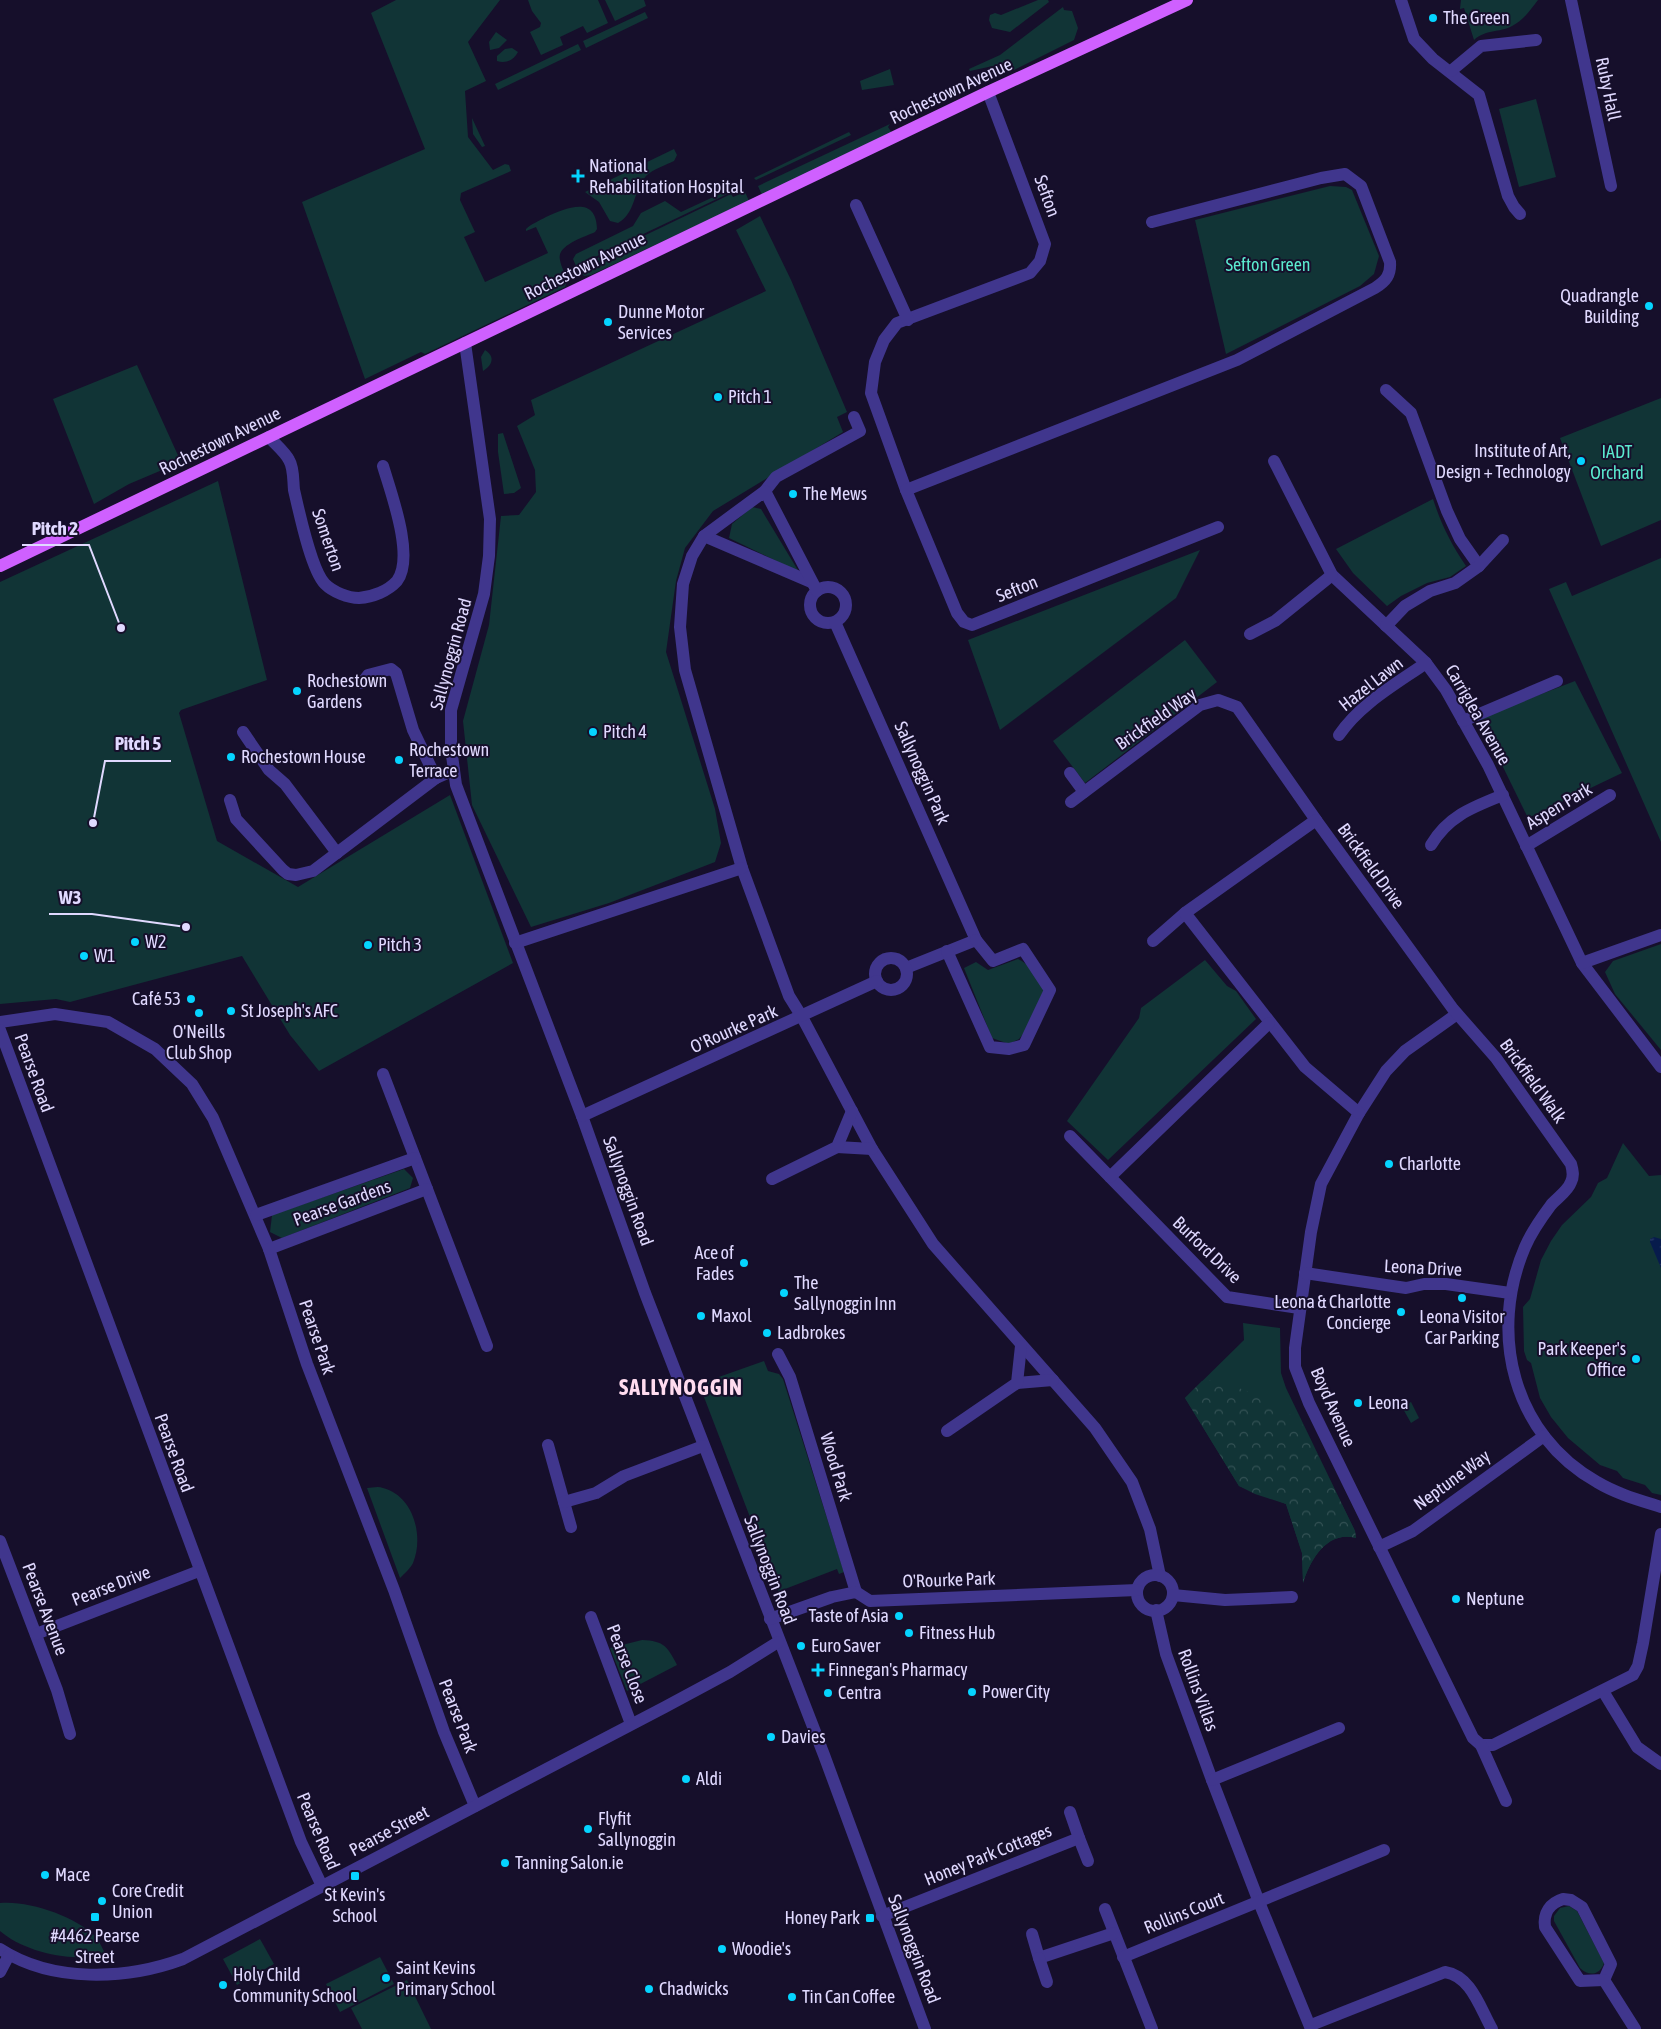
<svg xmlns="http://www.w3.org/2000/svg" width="1661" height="2029" font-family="'Asap Condensed',sans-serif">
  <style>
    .green { fill: #113436 }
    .forest { fill: url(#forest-crowns) }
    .water { fill: url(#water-ripples) }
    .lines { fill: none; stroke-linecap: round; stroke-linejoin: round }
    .minor { stroke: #40368d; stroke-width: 12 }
    .major { stroke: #cf60ff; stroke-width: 12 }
    .poi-dot { fill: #05d4ff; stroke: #160f2b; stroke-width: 2 }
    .labels { text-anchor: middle; stroke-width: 4; stroke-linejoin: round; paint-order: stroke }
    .poi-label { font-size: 18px; fill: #e0d9ff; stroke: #160f2b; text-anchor: start }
    .street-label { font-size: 18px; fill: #e0d9ff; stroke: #160f2b }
    .park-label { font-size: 18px; fill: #5be9cf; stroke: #160f2b }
    .district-label { font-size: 22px; font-weight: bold; letter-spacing: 1px; fill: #ffdbef; stroke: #160f2b }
    .leader { fill: none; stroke: #e0d9ff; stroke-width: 2 }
    .callout-dot { fill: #e0d9ff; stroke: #160f2b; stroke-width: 2 }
    .callout-label { font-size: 19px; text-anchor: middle; font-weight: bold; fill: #e0d9ff; stroke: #160f2b; stroke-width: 4; stroke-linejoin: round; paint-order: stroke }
  </style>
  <defs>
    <pattern id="forest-crowns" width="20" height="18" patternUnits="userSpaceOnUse" patternTransform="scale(1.25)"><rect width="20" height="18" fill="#113436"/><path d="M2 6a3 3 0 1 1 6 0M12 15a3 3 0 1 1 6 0" fill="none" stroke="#335154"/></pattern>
    <pattern id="water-ripples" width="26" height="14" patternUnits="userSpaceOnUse" patternTransform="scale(1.25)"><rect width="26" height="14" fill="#071b4c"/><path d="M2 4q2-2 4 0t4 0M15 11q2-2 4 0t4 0" fill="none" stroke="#2b3c67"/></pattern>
  </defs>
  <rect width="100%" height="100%" fill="#160f2b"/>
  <g class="green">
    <path d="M396,0H500L468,42L486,81L465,91L468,137L493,170L505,164L509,165L511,171L461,193L460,200L475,232L464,237L485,282L548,253L536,227L526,231V229C531,224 539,221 546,217C565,209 596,194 597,229L595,232C585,237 556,245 560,260C561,267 565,273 568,279L565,287L425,354L421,352L365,379L302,202L425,149L371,13Z"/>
    <polygon points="528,0 598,0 608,23 587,33 583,26 560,37 563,45 541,55 530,32 540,27 541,23 532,11"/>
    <polygon points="605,0 644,0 646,6 615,21"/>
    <polygon points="1038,0 1048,0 1049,2 1010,32 992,28 989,20 990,15 995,13 1001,15"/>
    <path d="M1461,0H1538C1531,9 1523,21 1512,26C1499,33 1486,29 1474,40L1464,8L1460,9Z"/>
    <polygon points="1063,7 1064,10 1072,11 1078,28 1074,40 1014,70 1002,64 970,71 969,69 1000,55"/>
    <polygon points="645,12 648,18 586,48 583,41"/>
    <polygon points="496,32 507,40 499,48 490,50 489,42"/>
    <polygon points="578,44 581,50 498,90 495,84"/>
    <path d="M512,48L518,52C514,60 506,64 497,61V56L505,49Z"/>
    <polygon points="890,69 894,85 862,90 860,81"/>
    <polygon points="1536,99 1556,177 1519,187 1499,109"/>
    <polygon points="472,118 485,146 482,147 473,134"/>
    <polygon points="890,124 888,127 892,133 762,195 758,186"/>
    <polygon points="849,132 851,135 756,180 754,178"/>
    <path d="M674,149L677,155L674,161C666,165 653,169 646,176C633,191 636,213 618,223L610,221L599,202L585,192Z"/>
    <polygon points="737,186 740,188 576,266 573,259 576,254 633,226 641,213 665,201 681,212"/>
    <polygon points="1330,186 1346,187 1352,190 1379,256 1374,274 1360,286 1226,354 1195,220"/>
    <polygon points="745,192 749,201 591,275 584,276 577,268 731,194 733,197"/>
    <polygon points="760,216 791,280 847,412 837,417 843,432 713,511 685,548 676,581 666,652 715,809 721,843 715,862 609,903 531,927 472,805 463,721 489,625 501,516 519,515 536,492 535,470 517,426 535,415 531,400 766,291 736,230"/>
    <path d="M485,350C495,356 493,365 483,371L481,357Z"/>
    <polygon points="137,365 181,462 129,484 94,504 53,399"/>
    <polygon points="1661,398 1661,520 1601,546 1560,438"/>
    <polygon points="503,433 521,488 514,493 504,494 498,452 498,434"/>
    <polygon points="218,481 267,680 181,710 179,713 217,841 298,887 450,795 513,963 319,1071 290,1035 242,956 70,1002 56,999 0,1004 0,582"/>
    <path d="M1433,499C1441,524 1451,544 1466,566L1450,577L1427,583L1401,596L1387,606L1353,573L1336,549Z"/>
    <polygon points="752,507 761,509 799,572 729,538 732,524"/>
    <polygon points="1200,550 1176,598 1000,730 968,640"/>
    <polygon points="1661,558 1661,842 1549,589 1566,582 1572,596"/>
    <polygon points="1185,640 1217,682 1085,783 1053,741"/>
    <polygon points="1575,681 1622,773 1528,818 1479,718"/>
    <polygon points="1661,944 1661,1050 1615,994 1605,972 1613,961"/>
    <path d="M1018,959C1028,963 1044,981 1043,992L1024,1033L1019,1039L1009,1044L992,1038L964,968L976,962L988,970Z"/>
    <polygon points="1205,960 1227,986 1236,991 1256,1019 1108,1160 1067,1121 1139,1018 1141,1008"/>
    <polygon points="1623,1143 1649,1176 1661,1175 1661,1495 1652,1493 1645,1485 1623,1478 1617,1471 1600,1465 1568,1438 1551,1417 1540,1398 1531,1363 1527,1360 1524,1351 1523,1307 1530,1299 1541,1260 1551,1241 1562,1225 1591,1197 1598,1183 1607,1178"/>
    <polygon points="404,1169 413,1178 410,1188 282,1238 270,1232 272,1215"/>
    <path d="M1243,1323L1280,1328L1281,1373L1286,1388L1355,1531L1356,1538C1327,1530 1310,1560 1303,1583L1302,1553L1286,1504L1239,1486L1185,1398L1244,1340Z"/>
    <polygon points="764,1361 768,1371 779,1374 783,1379 844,1572 839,1574 837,1569 785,1589 786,1596 781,1598 699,1384"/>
    <polygon points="1411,1402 1419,1418 1411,1423 1402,1407"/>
    <path d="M367,1488C372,1488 378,1486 383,1488C414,1496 424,1537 413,1563C410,1569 404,1574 400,1578Z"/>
    <path d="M642,1640C664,1641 667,1646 677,1665L627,1691L610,1648Z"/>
    <path d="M0,1903C28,1900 75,1916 95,1936C99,1940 102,1948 105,1953C75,1964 24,1952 0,1931Z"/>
    <path d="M1569,1906L1577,1911L1604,1963C1600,1975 1589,1977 1580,1968L1554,1921V1916L1560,1908Z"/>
    <polygon points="260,1939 274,1964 237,1985 223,1959"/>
    <polygon points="380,1957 394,1984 340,2012 326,1984"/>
    <polygon points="407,1980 431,2029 362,2029 351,2008"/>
  </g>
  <path class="forest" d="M1209,1380C1242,1388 1255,1391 1281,1415L1297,1414L1355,1531L1356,1538C1327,1530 1310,1560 1303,1583L1302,1553L1286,1504L1255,1494L1239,1486L1185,1398L1202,1381Z"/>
  <polygon class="water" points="1654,1237 1661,1239 1661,1268 1650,1242 1650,1239"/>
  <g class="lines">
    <g class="minor">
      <polyline points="1401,0 1414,39 1433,59 1479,95 1508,196 1514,207 1520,214"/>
      <polyline points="1571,0 1611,186"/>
      <polyline points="1451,71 1481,46 1536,40"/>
      <polyline points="988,92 1045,244 1040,261 1030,273 897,323 884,340 875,362 871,393 906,490 957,613 964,622 972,625 1218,527"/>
      <polyline points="856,205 908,320"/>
      <polyline points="465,343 490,519 489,556 484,594 451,710 451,748 456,785 582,1116 645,1293 824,1755 925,2029"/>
      <polyline points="1386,390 1411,413 1447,511 1460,539 1479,566"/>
      <path d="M269,437C275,444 285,452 289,460C294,468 293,481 294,490C299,511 311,570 325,584C333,592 348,598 359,598C373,597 388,591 397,581C415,557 391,493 383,466"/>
      <polyline points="1274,461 1332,575 1426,663 1446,690 1488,765 1582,963 1661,1067"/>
      <path d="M906,490L1237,360L1375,288C1386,281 1391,275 1390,262L1361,186L1345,174L1321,178L1152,222"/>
      <polyline points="765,491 776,477 860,431 854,417"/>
      <polyline points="704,536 811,582"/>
      <circle cx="828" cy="605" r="18"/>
      <polyline points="817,591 765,491 704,536 692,556 683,584 680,627 685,670 742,868 789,996 802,1017 872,1149 933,1244 1095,1428 1132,1482 1150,1529 1160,1576"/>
      <polyline points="835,622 976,940 906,968"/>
      <polyline points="1386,626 1405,606 1430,591 1455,583 1479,566 1503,540"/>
      <polyline points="1250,634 1275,621 1332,575"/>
      <polyline points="362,683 368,675 391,669 396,673 413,730 436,778"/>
      <polyline points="1463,721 1557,681"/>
      <polyline points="243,732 269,770 285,784 337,853"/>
      <path d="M1339,735C1360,704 1396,684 1426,663"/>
      <polyline points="1070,773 1084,792"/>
      <polyline points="230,800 236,819 283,870 288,874 296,875 313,871 436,778 454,770"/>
      <polyline points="1071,802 1200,705 1218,700 1237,707 1316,820"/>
      <path d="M1431,845C1448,816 1473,807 1503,795"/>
      <polyline points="1526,846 1610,795"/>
      <polyline points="1153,941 1185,913"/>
      <polyline points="515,943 742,868"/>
      <polyline points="947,951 990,1047 1009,1049 1024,1045 1050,990 1023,949 993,961 976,940"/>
      <circle cx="891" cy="974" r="16"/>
      <polyline points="1582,963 1661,935"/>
      <polyline points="1457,1014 1405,1051 1386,1071 1359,1113 1321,1184 1311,1232 1295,1348 1295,1367 1309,1403 1473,1738 1481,1745 1493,1745 1633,1675 1638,1666 1643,1643 1661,1534"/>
      <polyline points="0,1022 55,1014 108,1022 155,1049 192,1084 213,1118 269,1249 307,1364 394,1590 444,1732 475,1806"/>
      <polyline points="0,1030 301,1842 322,1886"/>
      <polyline points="383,1074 487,1346"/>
      <path d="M1359,1113L1305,1067L1185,913L1316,820L1453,1009L1496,1058L1571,1164C1573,1171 1574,1176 1571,1182C1568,1191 1557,1198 1551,1205C1542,1217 1531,1233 1525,1247C1488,1333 1513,1435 1597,1482C1617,1494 1639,1500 1661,1507"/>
      <polyline points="582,1116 877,981"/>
      <polyline points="1070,1136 1227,1297 1299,1308"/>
      <polyline points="837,1147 872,1149"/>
      <polyline points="1110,1177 1269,1023"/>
      <polyline points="772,1179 837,1147 852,1111"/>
      <polyline points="256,1215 415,1158"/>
      <polyline points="269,1249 427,1189"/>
      <polyline points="1305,1273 1406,1288 1424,1284 1446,1284 1510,1293"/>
      <polyline points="778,1354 790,1377 856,1592"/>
      <polyline points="1017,1383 1053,1380"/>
      <polyline points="947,1431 1017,1383 1021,1346"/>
      <polyline points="548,1445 571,1527"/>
      <polyline points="564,1502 596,1493 624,1476 703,1446"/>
      <polyline points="0,1541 57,1690 70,1734"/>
      <polyline points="1379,1547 1413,1531 1544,1436"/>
      <circle cx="1155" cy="1593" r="18"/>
      <polyline points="1173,1595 1225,1600 1292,1597"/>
      <polyline points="1156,1610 1166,1654 1212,1780 1259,1902 1311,2029"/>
      <polyline points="591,1617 631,1724"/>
      <polyline points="770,1619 832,1597 856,1592 870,1601 1137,1590"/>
      <polyline points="36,1634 199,1571"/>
      <polyline points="1603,1691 1637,1747 1661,1764"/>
      <polyline points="1481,1745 1506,1801"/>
      <polyline points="1212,1780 1339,1728"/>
      <polyline points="1079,1838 1088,1861"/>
      <path d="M1563,1899L1571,1900L1582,1907L1611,1964L1604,1980L1580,1981L1545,1927C1543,1913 1550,1903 1563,1899Z"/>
      <polyline points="1105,1909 1152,2029"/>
      <polyline points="882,1916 1079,1838 1070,1812"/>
      <polyline points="1032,1934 1039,1958 1114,1933"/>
      <path d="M0,1949C52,1983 126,1980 183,1959L665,1707L730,1672L778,1642"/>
      <polyline points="1123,1957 1384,1850"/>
      <polyline points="1039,1958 1047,1982"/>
      <polyline points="0,1972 9,1955"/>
      <polyline points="1604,1980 1635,2029"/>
      <path d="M1311,2025L1445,1972C1471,1976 1480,2008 1492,2029"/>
    </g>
    <polyline class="major" points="0,566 988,92 1187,0"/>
  </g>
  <g class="poi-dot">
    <circle cx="1433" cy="18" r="5"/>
    <path d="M575.5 168.5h5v5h5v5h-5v5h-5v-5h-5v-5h5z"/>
    <circle cx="1649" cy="306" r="5"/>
    <circle cx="608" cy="322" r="5"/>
    <circle cx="718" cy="397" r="5"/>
    <circle cx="1581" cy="461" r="5"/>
    <circle cx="793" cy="494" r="5"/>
    <circle cx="297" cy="691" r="5"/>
    <circle cx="593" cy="732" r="5"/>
    <circle cx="231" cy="757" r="5"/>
    <circle cx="399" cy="760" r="5"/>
    <circle cx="135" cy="942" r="5"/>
    <circle cx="368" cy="945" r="5"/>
    <circle cx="84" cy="956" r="5"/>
    <circle cx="191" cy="999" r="5"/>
    <circle cx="231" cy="1011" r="5"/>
    <circle cx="199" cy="1013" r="5"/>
    <circle cx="1389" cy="1164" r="5"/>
    <circle cx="744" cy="1263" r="5"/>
    <circle cx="784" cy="1293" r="5"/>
    <circle cx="1462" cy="1298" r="5"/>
    <circle cx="1401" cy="1312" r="5"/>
    <circle cx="701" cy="1316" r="5"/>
    <circle cx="767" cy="1333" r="5"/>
    <circle cx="1636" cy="1359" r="5"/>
    <circle cx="1358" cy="1403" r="5"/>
    <circle cx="1456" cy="1599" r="5"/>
    <circle cx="899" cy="1616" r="5"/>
    <circle cx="909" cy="1633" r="5"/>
    <circle cx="801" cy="1646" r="5"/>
    <path d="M815.5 1662.5h5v5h5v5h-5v5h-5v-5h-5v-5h5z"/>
    <circle cx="972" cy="1692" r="5"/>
    <circle cx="828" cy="1693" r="5"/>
    <circle cx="771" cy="1737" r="5"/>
    <circle cx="686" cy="1779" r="5"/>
    <circle cx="588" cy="1829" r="5"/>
    <circle cx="505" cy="1863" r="5"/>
    <circle cx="45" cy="1875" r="5"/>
    <rect x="350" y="1871" width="10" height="10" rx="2.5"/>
    <circle cx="102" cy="1901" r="5"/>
    <rect x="90" y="1912" width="10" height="10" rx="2.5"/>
    <rect x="865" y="1913" width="10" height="10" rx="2.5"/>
    <circle cx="722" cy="1949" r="5"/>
    <circle cx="386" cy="1978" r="5"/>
    <circle cx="223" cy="1985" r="5"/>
    <circle cx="649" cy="1989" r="5"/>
    <circle cx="792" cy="1997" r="5"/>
  </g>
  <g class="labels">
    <g class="poi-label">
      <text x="1443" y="24">The Green</text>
      <text x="589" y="172">National<tspan x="589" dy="21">Rehabilitation Hospital</tspan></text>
      <text x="1639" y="302" text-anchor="end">Quadrangle<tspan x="1639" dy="21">Building</tspan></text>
      <text x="618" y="318">Dunne Motor<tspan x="618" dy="21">Services</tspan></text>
      <text x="728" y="403">Pitch 1</text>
      <text x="1571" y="457" text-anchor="end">Institute of Art,<tspan x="1571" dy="21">Design + Technology</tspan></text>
      <text x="803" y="500">The Mews</text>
      <text x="307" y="687">Rochestown<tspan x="307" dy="21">Gardens</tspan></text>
      <text x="603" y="738">Pitch 4</text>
      <text x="409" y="756">Rochestown<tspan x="409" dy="21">Terrace</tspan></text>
      <text x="241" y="763">Rochestown House</text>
      <text x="145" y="948">W2</text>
      <text x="378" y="951">Pitch 3</text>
      <text x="94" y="962">W1</text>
      <text x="181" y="1005" text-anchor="end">Café 53</text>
      <text x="241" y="1017">St Joseph's AFC</text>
      <text x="199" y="1038" text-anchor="middle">O'Neills<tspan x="199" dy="21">Club Shop</tspan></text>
      <text x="1399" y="1170">Charlotte</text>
      <text x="734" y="1259" text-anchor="end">Ace of<tspan x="734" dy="21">Fades</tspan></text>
      <text x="794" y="1289">The<tspan x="794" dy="21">Sallynoggin Inn</tspan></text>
      <text x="1391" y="1308" text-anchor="end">Leona &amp; Charlotte<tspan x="1391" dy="21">Concierge</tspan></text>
      <text x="711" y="1322">Maxol</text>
      <text x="1462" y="1323" text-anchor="middle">Leona Visitor<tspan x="1462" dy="21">Car Parking</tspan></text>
      <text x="777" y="1339">Ladbrokes</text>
      <text x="1626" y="1355" text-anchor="end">Park Keeper's<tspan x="1626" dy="21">Office</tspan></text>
      <text x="1368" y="1409">Leona</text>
      <text x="1466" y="1605">Neptune</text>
      <text x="889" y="1622" text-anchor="end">Taste of Asia</text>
      <text x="919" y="1639">Fitness Hub</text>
      <text x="811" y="1652">Euro Saver</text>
      <text x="828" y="1676">Finnegan's Pharmacy</text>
      <text x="982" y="1698">Power City</text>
      <text x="838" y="1699">Centra</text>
      <text x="781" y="1743">Davies</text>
      <text x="696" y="1785">Aldi</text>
      <text x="598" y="1825">Flyfit<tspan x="598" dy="21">Sallynoggin</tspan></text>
      <text x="515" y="1869">Tanning Salon.ie</text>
      <text x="55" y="1881">Mace</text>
      <text x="112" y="1897">Core Credit<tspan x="112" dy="21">Union</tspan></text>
      <text x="355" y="1901" text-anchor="middle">St Kevin's<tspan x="355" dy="21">School</tspan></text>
      <text x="860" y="1924" text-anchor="end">Honey Park</text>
      <text x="95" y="1942" text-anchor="middle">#4462 Pearse<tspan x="95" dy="21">Street</tspan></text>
      <text x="732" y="1955">Woodie's</text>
      <text x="396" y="1974">Saint Kevins<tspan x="396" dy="21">Primary School</tspan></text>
      <text x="233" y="1981">Holy Child<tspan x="233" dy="21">Community School</tspan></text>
      <text x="659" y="1995">Chadwicks</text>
      <text x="802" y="2003">Tin Can Coffee</text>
    </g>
    <g class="street-label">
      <text transform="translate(1608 89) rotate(78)" y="6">Ruby Hall</text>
      <text transform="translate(951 91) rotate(-25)" y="6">Rochestown Avenue</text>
      <text transform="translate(1047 196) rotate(70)" y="6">Sefton</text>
      <text transform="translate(585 266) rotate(-26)" y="6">Rochestown Avenue</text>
      <text transform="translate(220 441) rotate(-26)" y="6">Rochestown Avenue</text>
      <text transform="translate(328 540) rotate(71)" y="6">Somerton</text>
      <text transform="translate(1017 589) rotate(-22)" y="6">Sefton</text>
      <text transform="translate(451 654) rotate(-75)" y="6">Sallynoggin Road</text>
      <text transform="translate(1371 684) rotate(-38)" y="6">Hazel Lawn</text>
      <text transform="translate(1478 715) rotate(60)" y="6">Carriglea Avenue</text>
      <text transform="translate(1156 719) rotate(-35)" y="6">Brickfield Way</text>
      <text transform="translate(922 773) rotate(66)" y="6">Sallynoggin Park</text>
      <text transform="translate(1559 806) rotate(-31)" y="6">Aspen Park</text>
      <text transform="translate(1371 866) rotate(54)" y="6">Brickfield Drive</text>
      <text transform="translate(734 1029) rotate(-24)" y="6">O'Rourke Park</text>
      <text transform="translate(34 1073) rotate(70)" y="6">Pearse Road</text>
      <text transform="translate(1533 1081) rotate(54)" y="6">Brickfield Walk</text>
      <text transform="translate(628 1191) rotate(70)" y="6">Sallynoggin Road</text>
      <text transform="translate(342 1203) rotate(-20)" y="6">Pearse Gardens</text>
      <text transform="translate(1207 1250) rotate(44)" y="6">Burford Drive</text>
      <text transform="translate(1423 1268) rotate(3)" y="6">Leona Drive</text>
      <text transform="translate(317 1337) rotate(71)" y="6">Pearse Park</text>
      <text transform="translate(1333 1407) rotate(66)" y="6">Boyd Avenue</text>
      <text transform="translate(174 1453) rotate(70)" y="6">Pearse Road</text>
      <text transform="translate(836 1467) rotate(73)" y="6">Wood Park</text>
      <text transform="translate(1452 1480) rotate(-36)" y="6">Neptune Way</text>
      <text transform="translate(770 1570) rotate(69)" y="6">Sallynoggin Road</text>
      <text transform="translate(949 1580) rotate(-2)" y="6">O'Rourke Park</text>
      <text transform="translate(111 1586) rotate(-21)" y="6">Pearse Drive</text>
      <text transform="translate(45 1609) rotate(69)" y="6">Pearse Avenue</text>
      <text transform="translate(627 1664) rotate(69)" y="6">Pearse Close</text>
      <text transform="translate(1198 1690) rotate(70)" y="6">Rollins Villas</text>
      <text transform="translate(458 1716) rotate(69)" y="6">Pearse Park</text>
      <text transform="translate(318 1831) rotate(67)" y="6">Pearse Road</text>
      <text transform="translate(389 1831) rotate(-28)" y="6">Pearse Street</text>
      <text transform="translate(988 1855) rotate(-22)" y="6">Honey Park Cottages</text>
      <text transform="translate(1184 1913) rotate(-22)" y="6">Rollins Court</text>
      <text transform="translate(914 1949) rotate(69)" y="6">Sallynoggin Road</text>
    </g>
    <g class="park-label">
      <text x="1268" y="271">Sefton Green</text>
      <text x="1617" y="458">IADT<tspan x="1617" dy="21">Orchard</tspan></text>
    </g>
    <g class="district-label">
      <text x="681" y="1395">SALLYNOGGIN</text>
    </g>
  </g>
  <path class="leader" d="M121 628L89 545H22M93 823L105 761H171M186 927L92 914H49"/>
  <g class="callout-dot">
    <circle cx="121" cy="628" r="5"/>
    <circle cx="93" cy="823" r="5"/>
    <circle cx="186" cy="927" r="5"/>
  </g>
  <g class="callout-label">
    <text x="55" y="535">Pitch 2</text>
    <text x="138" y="750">Pitch 5</text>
    <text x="70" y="904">W3</text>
  </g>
</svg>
